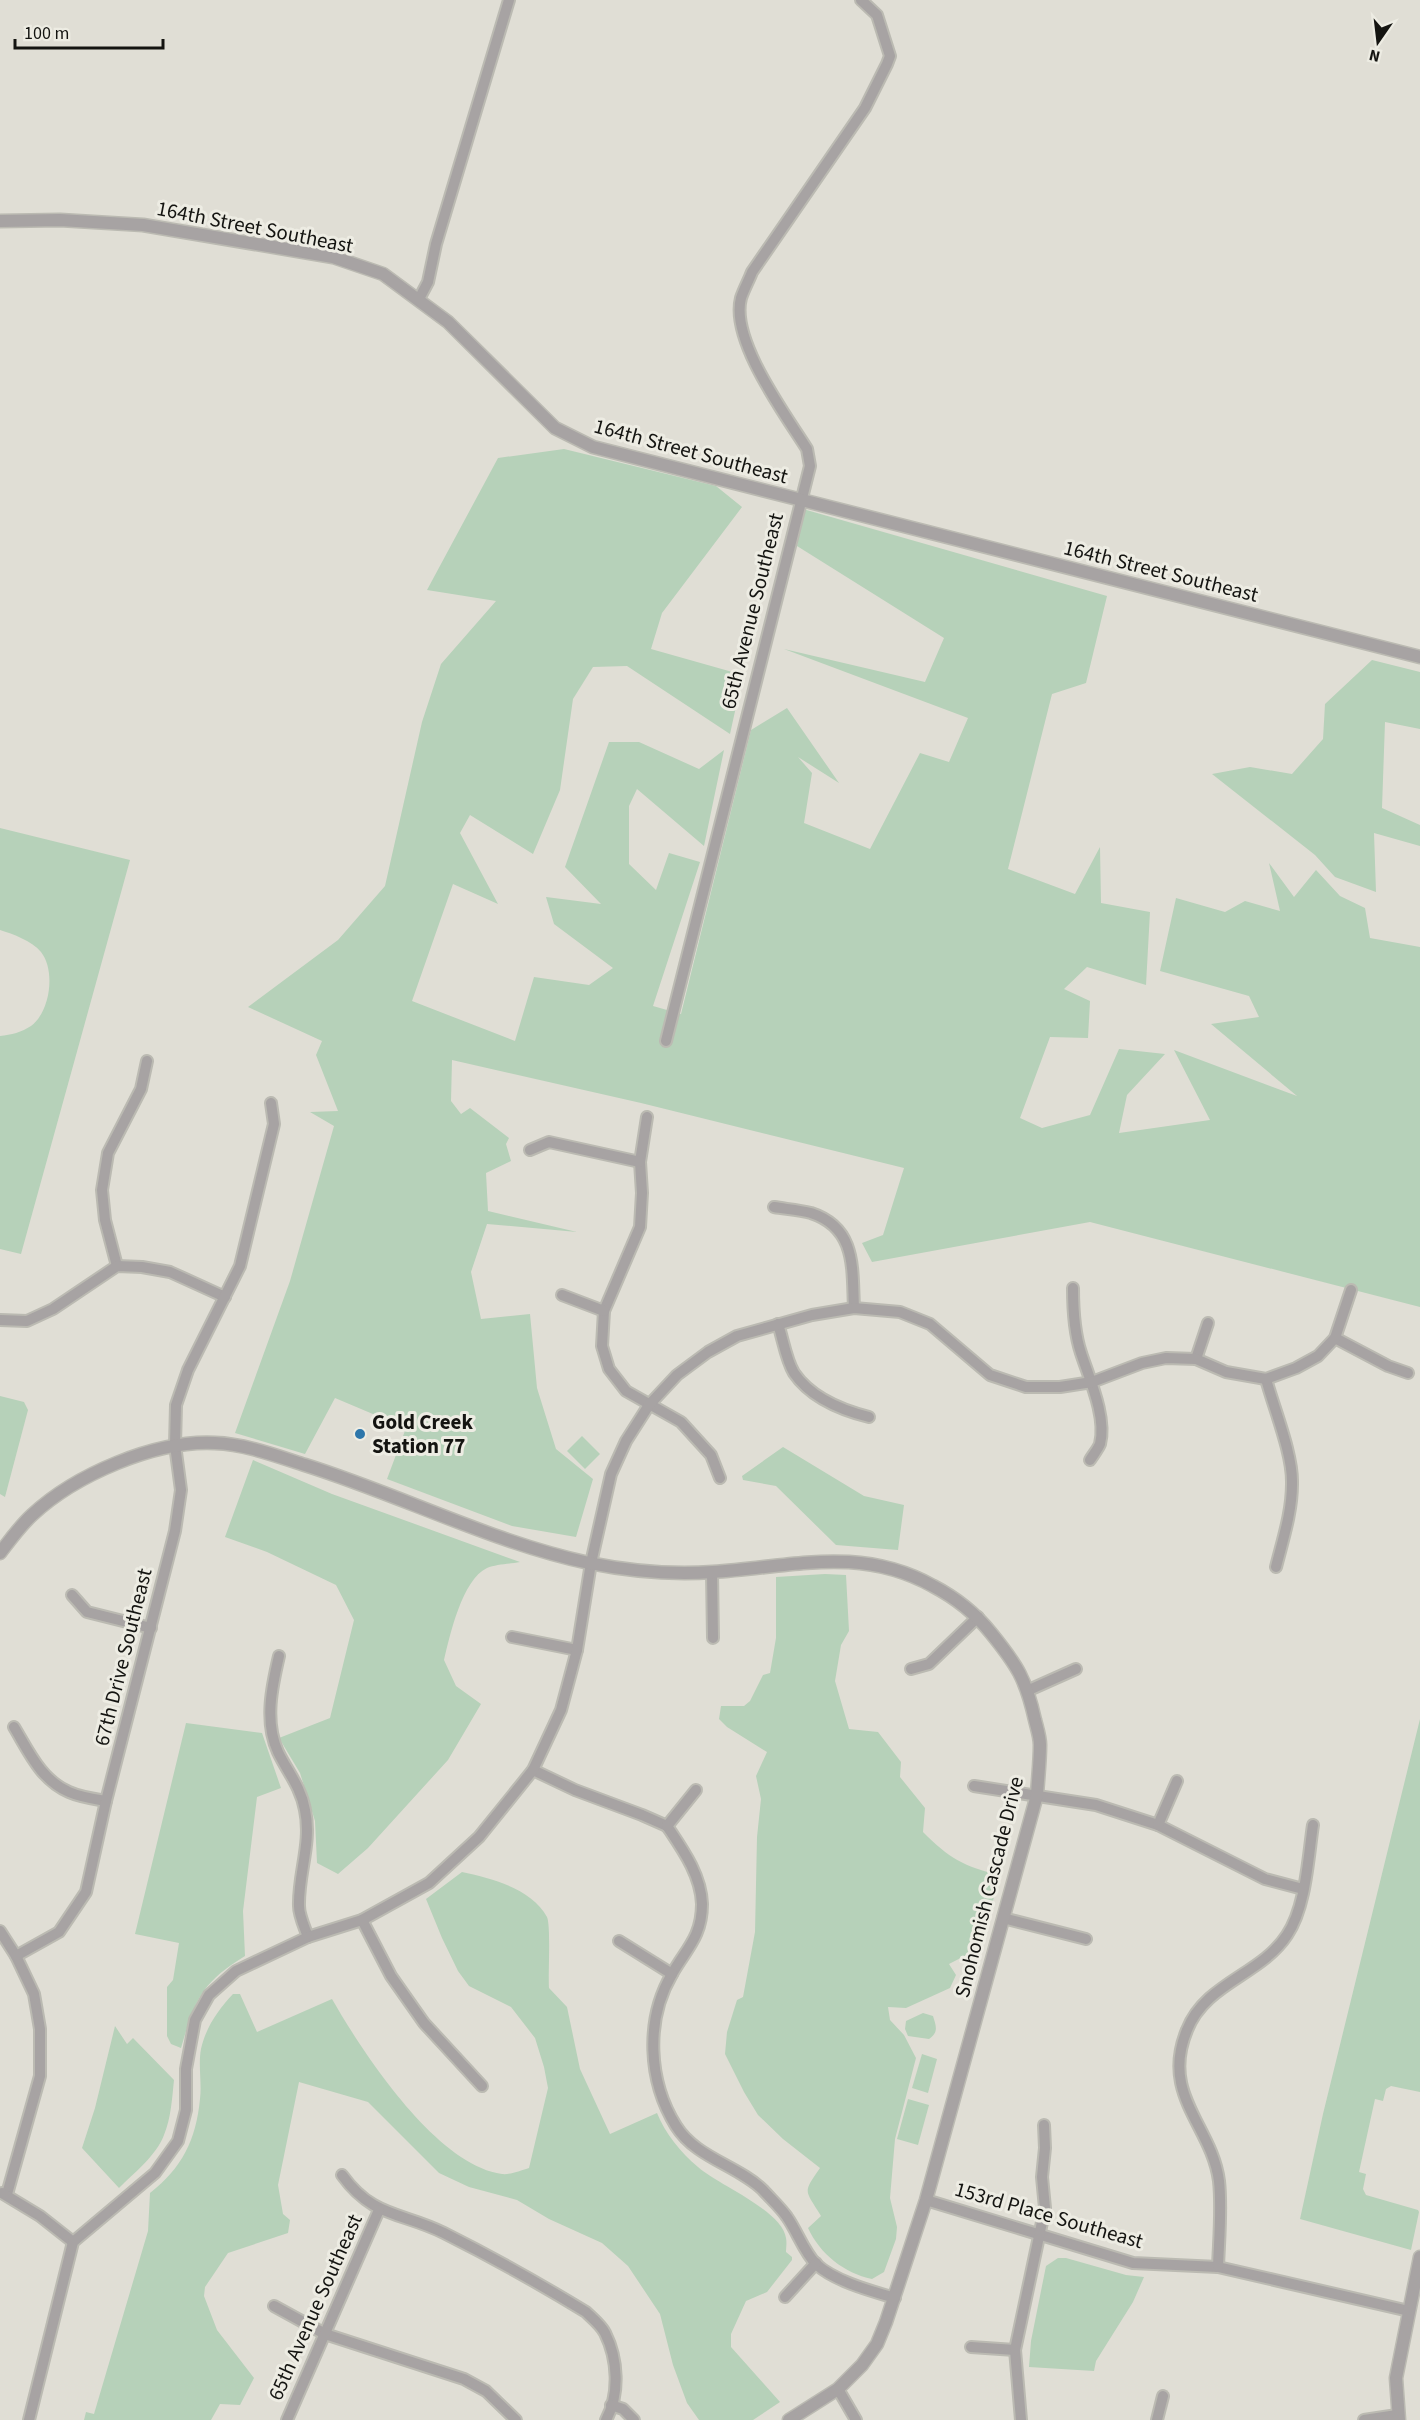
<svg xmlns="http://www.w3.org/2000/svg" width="1420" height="2420" font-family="'Source Sans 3',sans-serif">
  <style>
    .green { fill: #b6d1b9 }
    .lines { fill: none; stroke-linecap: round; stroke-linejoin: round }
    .minor-casing { stroke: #bbbab2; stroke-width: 14 }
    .tertiary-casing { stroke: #bbbab2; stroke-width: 15 }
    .minor { stroke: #a7a3a3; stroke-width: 10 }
    .tertiary { stroke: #a7a3a3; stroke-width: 12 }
    .poi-dot { fill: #2d76aa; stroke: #edece3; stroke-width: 2 }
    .labels { text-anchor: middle; stroke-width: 6; stroke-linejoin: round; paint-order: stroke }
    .street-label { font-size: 21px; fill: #141411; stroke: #edece3 }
    .poi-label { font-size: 21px; font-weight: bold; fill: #141411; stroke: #edece3; text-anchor: start }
  </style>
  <rect width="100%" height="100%" fill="#e0ded5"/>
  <g class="green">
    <polygon points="564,449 716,486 742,507 662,613 651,649 743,675 730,734 627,666 593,667 573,699 560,790 533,854 470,815 460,833 498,904 453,884 412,1001 515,1041 534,977 589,985 613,968 554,924 546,897 601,904 565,867 609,742 639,742 699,769 724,750 704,846 637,789 629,806 629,864 656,890 669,853 700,862 653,1006 681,1014 751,730 787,708 839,783 798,757 812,773 804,823 870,849 920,753 949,762 968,718 784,649 925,682 944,638 797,546 803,509 1107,596 1086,683 1052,694 1008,869 1075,894 1100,847 1101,903 1150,912 1146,985 1087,967 1064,989 1090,1001 1088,1038 1050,1037 1020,1118 1042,1128 1090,1115 1119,1049 1165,1054 1127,1095 1119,1133 1210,1120 1174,1050 1297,1096 1211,1024 1259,1017 1249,996 1160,971 1176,898 1225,912 1245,901 1280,911 1269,863 1294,897 1316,870 1340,896 1365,908 1370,938 1420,947 1420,1307 1090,1222 872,1262 862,1243 883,1235 904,1168 641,1103 452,1060 451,1101 461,1114 470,1108 509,1138 506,1144 511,1161 486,1173 488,1211 577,1232 487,1224 471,1272 481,1319 530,1314 537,1388 556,1449 593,1479 576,1537 512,1526 387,1479 406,1428 335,1398 305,1454 235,1433 290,1281 334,1126 310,1112 338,1111 316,1055 322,1041 248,1007 338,940 385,886 422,722 441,664 496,601 427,590 498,458"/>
    <polygon points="1372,660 1420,672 1420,729 1385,722 1382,808 1420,825 1420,846 1374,833 1376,892 1335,877 1315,855 1212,774 1250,767 1292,774 1323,739 1325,704"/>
    <path d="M0,828L130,860L21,1254L0,1249V1036C11,1035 22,1032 31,1026C50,1012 56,971 41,952C32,941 13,934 0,930Z"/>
    <polygon points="0,1396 24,1402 28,1410 5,1497 0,1494"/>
    <polygon points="582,1436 600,1454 585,1469 567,1451"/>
    <polygon points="783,1447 864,1496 904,1505 898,1550 836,1545 776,1486 743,1480 742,1476"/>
    <path d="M253,1460L332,1494L520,1562C510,1564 496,1564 487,1568C462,1580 450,1635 444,1660L456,1686L481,1704L448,1760L368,1848L338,1874L317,1863L315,1821L300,1773L279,1738L330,1718L354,1620L336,1585L267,1552L225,1537Z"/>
    <path d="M825,1574L846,1575L849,1631L841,1645L835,1681L849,1729L878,1732L901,1762L900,1777L925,1808L923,1832C949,1858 964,1867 1000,1875L980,1948L949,1964L956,1975L950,1988L906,2008L888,2007L890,2020L904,2035L916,2058L895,2139L890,2198L897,2227L896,2239L884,2272L872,2279C844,2273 820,2254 808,2228L821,2216C805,2189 802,2194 820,2168L783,2139L758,2115L744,2092L725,2054L727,2032L737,2000L743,1997L755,1932L757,1837L761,1799L756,1776L767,1752L727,1727L719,1719L721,1706H744L750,1701L763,1675L770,1673L776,1638V1577Z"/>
    <polygon points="1420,1719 1420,2092 1391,2086 1386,2089 1383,2101 1375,2099 1359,2172 1366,2174 1363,2189 1366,2195 1418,2210 1419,2212 1411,2250 1300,2219 1323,2114"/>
    <path d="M186,1723L262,1733L281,1788L257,1797L243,1911L245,1956C201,1983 195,2000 181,2048L171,2044L167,2036V1987L173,1980L179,1943L135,1934Z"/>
    <path d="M462,1872C491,1878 532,1889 547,1917C551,1926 548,1975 549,1988L567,2007L580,2069L610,2134L657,2113C665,2133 681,2153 698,2167C718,2185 782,2210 786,2238C787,2243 786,2248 786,2252L792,2257V2260L767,2292L746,2301L731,2334V2347L780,2402L753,2420H699L687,2403L673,2365L660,2314L628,2266L602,2243L549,2219L517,2200L469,2187L439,2173L368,2102L299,2082L278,2185L283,2214L290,2220L288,2233L228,2253L205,2287L204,2296L217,2330L254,2378L240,2405L220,2404L211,2420H84L86,2412L94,2414L148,2231L150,2193C182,2168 196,2140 200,2099C202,2083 198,2065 201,2049C206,2027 218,2010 233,1994H240L257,2032L332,1999C363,2053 436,2165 502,2174C510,2175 522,2170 529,2168L548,2088L544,2067L535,2038L511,2007L469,1986L458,1971L442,1938L426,1899Z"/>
    <path d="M923,2013L933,2016C936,2026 939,2032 929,2039L908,2036L905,2029L906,2021Z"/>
    <path d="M115,2026L127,2044L133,2038L174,2080C172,2099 171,2118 164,2135C156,2156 134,2173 119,2188L82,2148L95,2108Z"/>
    <polygon points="922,2054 937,2059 928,2093 912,2088"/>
    <polygon points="908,2099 929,2105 918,2145 897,2139"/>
    <polygon points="1058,2258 1066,2258 1126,2275 1144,2277 1133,2302 1096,2361 1094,2371 1029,2367 1031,2341 1046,2266"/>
  </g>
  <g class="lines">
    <defs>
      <g id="minor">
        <polyline points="419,299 428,282 436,244 509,0"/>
        <path d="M666,1041L810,466L807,449C785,414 730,340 741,298C744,289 749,280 752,272L865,108L887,64L890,56L877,15L861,0"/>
        <polyline points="647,1117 640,1162 642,1193 640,1227 604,1311 602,1346 609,1369 626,1391 681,1422 711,1455 720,1478"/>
        <polyline points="530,1150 549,1142 640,1162"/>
        <path d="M774,1207C786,1209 799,1210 811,1213C857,1228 852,1269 854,1308"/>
        <polyline points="117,1266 105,1220 102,1190 108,1153 141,1089 147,1061"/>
        <path d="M1073,1288C1073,1310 1074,1332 1081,1353C1089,1378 1107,1417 1100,1444C1098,1449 1093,1455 1090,1460"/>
        <polyline points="562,1295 604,1311"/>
        <polyline points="0,1320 27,1321 53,1309 117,1266 142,1267 170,1272 225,1297"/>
        <path d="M778,1324C783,1339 786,1360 794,1373C811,1398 841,1410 869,1417"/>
        <polyline points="1335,1338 1388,1366 1408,1373"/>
        <polyline points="1196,1359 1208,1323"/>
        <path d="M1266,1379C1274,1409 1293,1454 1292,1484C1292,1512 1283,1539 1276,1567"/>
        <polyline points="712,1572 713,1638"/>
        <polyline points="72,1595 87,1612 151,1628"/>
        <polyline points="512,1637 577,1650"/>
        <path d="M279,1656C272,1686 264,1722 278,1752C287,1771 301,1787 305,1810C312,1843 298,1874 299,1906C299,1916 305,1928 308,1937"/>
        <polyline points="911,1669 929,1664 978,1617"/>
        <polyline points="1029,1690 1076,1669"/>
        <path d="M14,1727C29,1752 41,1780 69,1792C80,1797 94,1799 106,1801"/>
        <polyline points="533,1770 575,1790 642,1815 667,1826"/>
        <polyline points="974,1786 1096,1805 1158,1825 1265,1879 1303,1889"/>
        <polyline points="1158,1825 1177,1781"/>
        <path d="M667,1826C683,1850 701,1875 702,1904C702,1937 686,1949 672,1974C645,2020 648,2081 676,2126C696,2158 737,2165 763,2190C771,2199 781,2208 787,2217C797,2231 804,2252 816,2264C834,2281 871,2291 895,2298"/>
        <polyline points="667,1826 696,1790"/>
        <polyline points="1003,1918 1086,1939"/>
        <polyline points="362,1920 391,1976 424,2023 482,2086"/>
        <polyline points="0,1931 16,1956 34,1994 40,2029 40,2076 7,2194"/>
        <polyline points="619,1941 672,1974"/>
        <polyline points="16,1956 59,1932 86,1892 106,1801 175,1531 181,1490 175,1445 176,1405 188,1370 240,1266 274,1124 271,1103"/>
        <path d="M342,2175C373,2218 402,2212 444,2233C492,2257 540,2284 586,2312C592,2318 601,2325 605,2333C618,2359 620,2394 606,2420"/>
        <polyline points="2,2193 40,2216 73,2242"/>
        <polyline points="926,2200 1133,2263 1218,2267 1409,2311"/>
        <path d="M1218,2267C1219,2239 1222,2208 1219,2181C1212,2126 1160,2095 1187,2030C1205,1983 1261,1975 1287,1935C1306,1907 1308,1858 1313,1825"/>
        <polyline points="785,2297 816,2263"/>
        <polyline points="274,2306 325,2334 464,2379 486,2391 516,2420"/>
        <polyline points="971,2347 1015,2350"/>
        <polyline points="838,2389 856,2420"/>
        <polyline points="611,2405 623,2409 634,2420"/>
        <polyline points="29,2420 73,2242 155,2173 178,2141 186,2110 186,2069 195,2020 209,1995 236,1971 308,1937 362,1920 429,1883 479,1837 533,1770 561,1710 577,1650 591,1563 611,1474 626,1441 649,1405 677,1375 708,1352 737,1336 812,1315 854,1308 900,1312 930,1324 990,1375 1026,1387 1060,1387 1092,1382 1142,1363 1166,1358 1196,1359 1226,1372 1266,1379 1296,1368 1318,1356 1335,1338 1351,1290"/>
        <polyline points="287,2420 379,2210"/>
        <polyline points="1021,2420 1015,2350 1045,2208 1042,2177 1045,2148 1044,2125"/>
        <polyline points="1157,2420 1163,2396"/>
        <polyline points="1364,2420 1397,2415"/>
      </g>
      <g id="tertiary">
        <polyline points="0,221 60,220 143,225 333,257 383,274 448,322 555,428 593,447 1420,657"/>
        <path d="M0,1553C10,1540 20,1526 32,1515C75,1475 155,1440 215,1443C245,1444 277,1456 305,1465C401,1495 491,1542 589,1563C629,1571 672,1575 713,1572C792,1567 859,1545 933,1586C956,1598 975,1613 991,1633C1017,1665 1026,1679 1035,1720C1037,1728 1040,1737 1040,1745C1040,1761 1038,1778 1037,1795L926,2200L886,2322L877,2344L862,2365L838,2389L789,2420"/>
        <polyline points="1399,2420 1396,2378 1420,2257"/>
      </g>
    </defs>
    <use href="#minor" class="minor-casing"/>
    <use href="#tertiary" class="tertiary-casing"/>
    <use href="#minor" class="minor"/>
    <use href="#tertiary" class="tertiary"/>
  </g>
  <circle class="poi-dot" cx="360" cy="1434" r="6"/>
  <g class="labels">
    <g class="street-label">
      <text transform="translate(255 227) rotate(11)" y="7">164th Street Southeast</text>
      <text transform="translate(691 451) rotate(15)" y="7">164th Street Southeast</text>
      <text transform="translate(1161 571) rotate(14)" y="7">164th Street Southeast</text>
      <text transform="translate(752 611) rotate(-76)" y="7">65th Avenue Southeast</text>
      <text transform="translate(123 1657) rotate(-76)" y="7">67th Drive Southeast</text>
      <text transform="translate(989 1887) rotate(-76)" y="7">Snohomish Cascade Drive</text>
      <text transform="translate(1049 2215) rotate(16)" y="7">153rd Place Southeast</text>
      <text transform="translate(315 2307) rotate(-66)" y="7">65th Avenue Southeast</text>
    </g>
    <g class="poi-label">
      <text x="372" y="1429">Gold Creek<tspan x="372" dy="24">Station 77</tspan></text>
    </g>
  </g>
  <g transform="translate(1378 42) rotate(194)" stroke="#edece3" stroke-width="4.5" paint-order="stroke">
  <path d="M0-4.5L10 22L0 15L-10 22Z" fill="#141411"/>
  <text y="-9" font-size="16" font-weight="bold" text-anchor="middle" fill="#141411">N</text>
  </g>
  <path d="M15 39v9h148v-9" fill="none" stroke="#141411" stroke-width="3"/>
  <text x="24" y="39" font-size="18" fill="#141411" stroke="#edece3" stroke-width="4.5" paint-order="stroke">100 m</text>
</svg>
